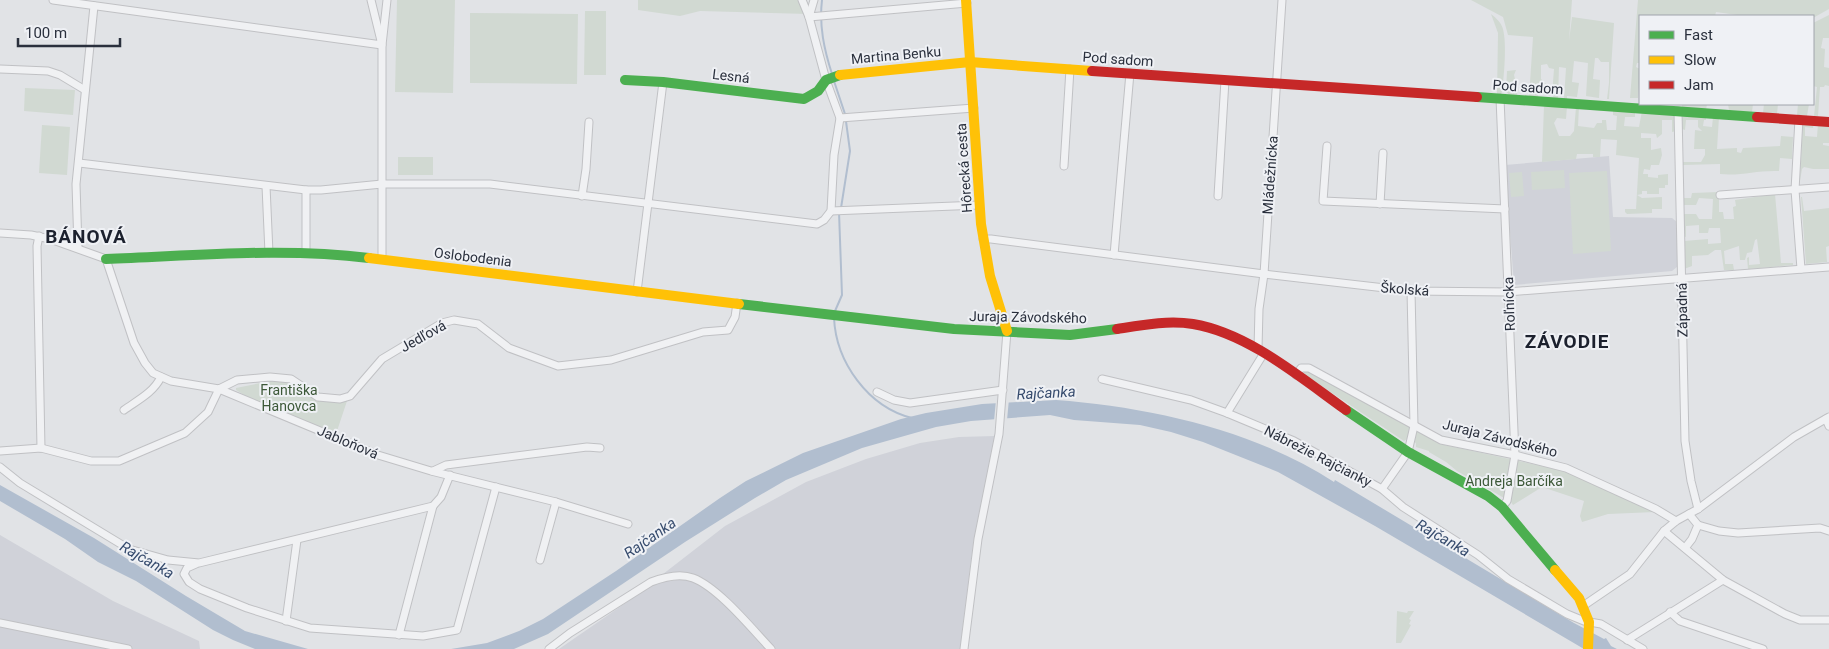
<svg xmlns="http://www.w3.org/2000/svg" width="1829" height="649" font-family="Roboto,sans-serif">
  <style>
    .built { fill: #d0d2d9 }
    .green { fill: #d1d9d2 }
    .water { fill: #b1becf }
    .pier { fill: #e1e3e6 }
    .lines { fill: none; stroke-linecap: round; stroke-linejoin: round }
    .stream { stroke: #b1becf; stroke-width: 2 }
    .street-casing { stroke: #c0c1c4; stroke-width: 9 }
    .street { stroke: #f0f1f3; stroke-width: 7 }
    .fast { stroke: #4caf50; stroke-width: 10 }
    .slow { stroke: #ffc107; stroke-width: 10 }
    .jam { stroke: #c62828; stroke-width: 10 }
    .labels { text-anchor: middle; stroke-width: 4; stroke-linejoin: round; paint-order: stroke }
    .street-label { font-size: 14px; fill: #2a303d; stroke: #eff1f5 }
    .park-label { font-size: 14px; fill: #3c5838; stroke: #eff1f5 }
    .water-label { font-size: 15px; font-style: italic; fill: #374c6e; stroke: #eff1f5 }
    .district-label { font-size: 19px; font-weight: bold; letter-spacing: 1px; fill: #1c212e; stroke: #eff1f5 }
  </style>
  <rect width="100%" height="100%" fill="#e1e3e6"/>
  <g class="built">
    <polygon points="1609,156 1613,217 1672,218 1677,222 1677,267 1672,271 1514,285 1505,165"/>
    <polygon points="995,436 973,545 960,649 559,649 627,602 725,526 806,482 866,459 920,443 959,437"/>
    <polygon points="0,535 113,601 199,641 200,649 0,649"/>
  </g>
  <g class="green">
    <polygon points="397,0 455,0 453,93 395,92"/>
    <polygon points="638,0 802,0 808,14 700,11 680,16 638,10"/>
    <polygon points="1471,0 1572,0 1569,41 1572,17 1614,23 1609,99 1607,99 1609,83 1609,62 1601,62 1598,58 1595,58 1593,79 1600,80 1599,98 1586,96 1588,63 1574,61 1572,82 1579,83 1577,97 1567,96 1567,99 1564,99 1566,68 1559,67 1558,98 1554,98 1552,95 1554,69 1549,68 1547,64 1541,65 1541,79 1546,84 1545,92 1539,94 1537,98 1529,98 1533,37 1508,35 1503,17"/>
    <polygon points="1638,0 1829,0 1829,9 1813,18 1813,16 1744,16 1716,12 1715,16 1640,16 1640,63 1637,63 1636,67 1640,69 1638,98 1630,98"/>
    <polygon points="585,11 606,11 606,75 584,75"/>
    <polygon points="470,13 578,14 577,84 470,83"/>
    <path d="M1491,14C1496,18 1501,22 1503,29C1507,45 1504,76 1502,92L1500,95H1497L1498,33Z"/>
    <polygon points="1829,15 1829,38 1823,38 1821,48 1825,49 1824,67 1829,68 1829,86 1825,85 1824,87 1820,87 1818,116 1814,116 1817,87 1813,86 1813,23"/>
    <polygon points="1516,70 1514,75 1515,79 1518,79 1517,96 1509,95 1506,91 1507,71"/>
    <polygon points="25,88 75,90 73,115 24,111"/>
    <polygon points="1682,104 1707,104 1706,110 1682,109"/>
    <polygon points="1728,104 1753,104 1752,112 1729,110"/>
    <polygon points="1764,104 1778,104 1777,114 1763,113"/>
    <polygon points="1798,104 1809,104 1807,116 1797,115"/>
    <polygon points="1544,105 1567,106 1566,119 1557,118 1554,123 1559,136 1570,136 1574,131 1576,107 1579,107 1578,126 1594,128 1597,123 1602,123 1602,120 1606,120 1607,130 1616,130 1617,116 1613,115 1613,110 1635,111 1635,117 1625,117 1624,126 1639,127 1642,111 1672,113 1675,117 1676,131 1672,132 1672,120 1662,120 1662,134 1657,138 1656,134 1641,133 1641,138 1651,138 1651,150 1661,148 1662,155 1659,165 1651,165 1650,170 1644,169 1643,174 1648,174 1648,177 1658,178 1658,175 1668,174 1668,185 1665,185 1665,188 1659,188 1659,194 1647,194 1647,191 1642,191 1642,194 1637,195 1642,198 1662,197 1662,209 1652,209 1652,213 1627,214 1625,212 1625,209 1636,209 1639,158 1616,155 1617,140 1601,139 1600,157 1593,157 1593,154 1577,154 1576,159 1542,162"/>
    <path d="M1685,114L1706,116V120H1704L1703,126L1712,127L1713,117H1719L1717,149L1737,148V152L1741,153L1743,148L1780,146L1781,136L1793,137L1792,159L1780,158L1779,171C1757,170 1742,176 1720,174V164L1683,165V162H1701L1705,155V149H1694L1695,130L1702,131L1698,127V120H1686L1685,130L1682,129V118Z"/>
    <polygon points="1803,123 1814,123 1813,128 1805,127 1805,136 1817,137 1818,124 1829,124 1829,143 1823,143 1823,145 1829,146 1829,169 1813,169 1804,167 1802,169 1800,181"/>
    <polygon points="42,125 70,127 67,175 39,173"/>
    <rect x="398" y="157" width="35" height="18"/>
    <polygon points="1564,170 1565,188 1532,190 1531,172"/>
    <polygon points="1607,171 1611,251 1573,254 1569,173"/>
    <polygon points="1522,172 1524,196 1511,197 1509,173"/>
    <polygon points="1719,192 1719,212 1723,212 1724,219 1734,219 1733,207 1736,206 1735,200 1775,194 1781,263 1793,263 1793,265 1748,269 1747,258 1749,257 1749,265 1760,264 1757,239 1755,240 1752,252 1747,253 1745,260 1740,260 1739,246 1724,251 1725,264 1733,264 1734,270 1724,270 1721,250 1715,250 1708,255 1692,256 1692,266 1684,269 1684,241 1708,239 1708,244 1721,243 1720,228 1709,228 1708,233 1699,233 1699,225 1686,226 1686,237 1684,236 1684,214 1696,214 1699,219 1712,219 1713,199 1699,198 1696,205 1683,205 1684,198 1691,198 1692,193"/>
    <polygon points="1801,197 1802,197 1804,211 1829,208 1829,246 1826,247 1827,262 1806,264"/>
    <polygon points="1308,370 1440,444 1565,471 1655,512 1608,514 1582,522 1580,516 1584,501 1542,487 1513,505 1511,502 1457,471 1446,462 1429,452 1429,451 1416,447 1416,443 1407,439 1404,441 1305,375 1304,372"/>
    <polygon points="270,381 291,382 317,399 347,401 336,434 249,398 236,390 236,388"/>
    <polygon points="1397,611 1407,613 1408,611 1414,611 1409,619 1411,620 1409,624 1411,625 1401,643 1396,643"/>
  </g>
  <g class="water">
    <path d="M1056,400C1150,407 1254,430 1334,482L1335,480L1574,623L1604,639L1606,638L1611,646L1617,649H1584L1375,526L1278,472L1203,442L1171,432L1140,425L1074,420L1050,415L971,421L936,427L862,448L786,480L755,498L685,542L548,634L514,649H451L487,643L519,631L543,619L616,571L720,498L746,481L803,453L901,419L926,413L982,404Z"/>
    <polygon points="0,485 94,538 186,596 245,631 308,649 255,649 233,640 213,630 136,581 98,562 65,539 0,501"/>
  </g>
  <polygon class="pier" points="1009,399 1007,420 994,421 996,400"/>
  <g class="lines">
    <g class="stream">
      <path d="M822,0C819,26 824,49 832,74"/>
      <polyline points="834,81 845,114 850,151 841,208"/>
      <polyline points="835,311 842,295 839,212"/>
      <path d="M834,318C836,362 868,407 912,418"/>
    </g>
    <defs>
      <g id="street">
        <polyline points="53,0 382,45 371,0"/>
        <polyline points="814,0 809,17 967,3"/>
        <polyline points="0,69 48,71 60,75 85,90"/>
        <polyline points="1500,98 1515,455 1507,501 1502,507"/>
        <polyline points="1678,111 1685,441 1691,481 1698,509"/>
        <polyline points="840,118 974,108"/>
        <polyline points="1799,119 1795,190 1801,269"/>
        <polyline points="1327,146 1323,201 1505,209"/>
        <polyline points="79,163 306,190 321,190 382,184 490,184 817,224 824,220 831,211 834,155 840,118 826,80 809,17 802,0"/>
        <polyline points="1064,166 1070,69"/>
        <polyline points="266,186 269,253"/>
        <polyline points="1720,195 1829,187"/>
        <polyline points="582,196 586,169 589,122"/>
        <polyline points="1218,196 1225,80"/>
        <polyline points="1380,204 1383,153"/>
        <polyline points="831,211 979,205"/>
        <polyline points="0,233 31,235 50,239 106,259 134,343 145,363 153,373 171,381 219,389 237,380 270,377 291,379 318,397 340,399 350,396 382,359 442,323 454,320 478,324 509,348 558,366 611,360 703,332 728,330 735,317 737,303"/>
        <polyline points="39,236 37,246 41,448"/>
        <polyline points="983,239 991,239 1264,274 1411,291 1508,292 1829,267"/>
        <polyline points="78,248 76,184 94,6"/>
        <polyline points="306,252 306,190"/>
        <polyline points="1114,255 1130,73"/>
        <polyline points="382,258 382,45 387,0"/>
        <polyline points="637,292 663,82"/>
        <polyline points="1258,349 1259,309 1264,274 1282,0"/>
        <polyline points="1296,375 1301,368 1309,368 1441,440 1515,455 1566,468 1656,509 1676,521"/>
        <polyline points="1102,379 1191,400 1227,413 1294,441 1382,489 1403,507 1478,555 1508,579 1567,614 1584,621 1601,624 1643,649"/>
        <polyline points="877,392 894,400 910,403 1003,390"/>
        <path d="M124,410C138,400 153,393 161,377"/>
        <polyline points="1227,413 1264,353"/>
        <polyline points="1826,419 1829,426"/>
        <polyline points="0,451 41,448 91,461 119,461 185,433 208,412 219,389 378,455 431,471 556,502 628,524"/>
        <polyline points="0,467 20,483 129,549 168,560 199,563 433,506 441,497 450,475"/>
        <polyline points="433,471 446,465 587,447 600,448"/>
        <polyline points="1382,489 1408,452 1414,426 1411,291"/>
        <polyline points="1698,525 1719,531 1738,533 1820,528 1829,531"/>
        <polyline points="1664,531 1723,580 1785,614 1800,620 1829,620"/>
        <polyline points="1685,548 1692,539 1698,525 1689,514"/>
        <polyline points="540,560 556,502"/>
        <polyline points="196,564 187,568 184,574 189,582 200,589 247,608 310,628 423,636 457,630 496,487"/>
        <polyline points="1583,606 1630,574 1664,531 1676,521 1698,509 1794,437 1829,417"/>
        <polyline points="1670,612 1680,621 1763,649"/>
        <polyline points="286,621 297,540"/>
        <polyline points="0,623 128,649"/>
        <polyline points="399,635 433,506"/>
        <polyline points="1627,640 1723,580"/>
        <path d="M549,649L570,633L651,582C664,577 680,573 693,578C719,588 752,629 771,649"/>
        <polyline points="964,649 978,539 999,434 1007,331"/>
      </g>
    </defs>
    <use href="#street" class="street-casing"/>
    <use href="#street" class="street"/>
    <g class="fast">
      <polyline points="625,80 663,82 804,99 818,91 826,80 840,75"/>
      <polyline points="1477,97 1757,117"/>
      <path d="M106,259C193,256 282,247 369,258"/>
      <polyline points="739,304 954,329 1070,335 1117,329"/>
      <polyline points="1346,410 1408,452 1488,496 1502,507 1555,570"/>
    </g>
    <g class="slow">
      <polyline points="966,0 981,224 990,276 1007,331"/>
      <polyline points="840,75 970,62 1092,71"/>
      <polyline points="369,258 739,304"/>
      <polyline points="1555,570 1579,598 1589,622 1588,649"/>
    </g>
    <g class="jam">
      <polyline points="1092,71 1477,97"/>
      <polyline points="1757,117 1829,122"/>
      <path d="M1117,329C1142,325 1168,320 1193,324C1248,333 1301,378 1346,410"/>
    </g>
  </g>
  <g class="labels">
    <g class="street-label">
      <text transform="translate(896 55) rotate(-5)" y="5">Martina Benku</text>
      <text transform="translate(1118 59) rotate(4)" y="5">Pod sadom</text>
      <text transform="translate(731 76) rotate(7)" y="5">Lesná</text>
      <text transform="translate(1528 87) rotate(4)" y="5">Pod sadom</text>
      <text transform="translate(964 168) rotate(-94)" y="5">Hôrecká cesta</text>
      <text transform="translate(1270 175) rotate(-86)" y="5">Mládežnícka</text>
      <text transform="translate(473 257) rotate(7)" y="5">Oslobodenia</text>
      <text transform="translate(1405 289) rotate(4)" y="5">Školská</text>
      <text transform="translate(1509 304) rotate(-92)" y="5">Roľnícka</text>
      <text transform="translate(1682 310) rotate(-91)" y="5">Západná</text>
      <text transform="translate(1028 317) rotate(1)" y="5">Juraja Závodského</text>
      <text transform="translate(423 336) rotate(-29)" y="5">Jedľová</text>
      <text transform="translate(1500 438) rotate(14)" y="5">Juraja Závodského</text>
      <text transform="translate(348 442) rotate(23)" y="5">Jabloňová</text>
      <text transform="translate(1318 456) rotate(27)" y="5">Nábrežie Rajčianky</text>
    </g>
    <g class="park-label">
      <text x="289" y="395">Františka<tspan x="289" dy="16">Hanovca</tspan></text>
      <text x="1514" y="486">Andreja Barčíka</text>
    </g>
    <g class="water-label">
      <text transform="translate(1046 393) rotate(-3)" y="5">Rajčanka</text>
      <text transform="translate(650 538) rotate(-35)" y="5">Rajčanka</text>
      <text transform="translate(1443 538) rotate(30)" y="5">Rajčanka</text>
      <text transform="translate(147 560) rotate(30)" y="5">Rajčanka</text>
    </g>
    <g class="district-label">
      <text x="86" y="243">BÁNOVÁ</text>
      <text x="1567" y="348">ZÁVODIE</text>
    </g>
  </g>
  <rect x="1639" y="15" width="175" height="90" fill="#eff1f5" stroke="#a0a4ab"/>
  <rect x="1649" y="31" width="25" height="8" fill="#4caf50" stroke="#a0a4ab"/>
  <text x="1684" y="40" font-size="15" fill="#2a303d">Fast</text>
  <rect x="1649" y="56" width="25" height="8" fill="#ffc107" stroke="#a0a4ab"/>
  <text x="1684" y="65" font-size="15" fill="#2a303d">Slow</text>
  <rect x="1649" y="81" width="25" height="8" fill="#c62828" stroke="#a0a4ab"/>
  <text x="1684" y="90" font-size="15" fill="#2a303d">Jam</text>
  <path d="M18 38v8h102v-8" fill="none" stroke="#2a303d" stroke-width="2.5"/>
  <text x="25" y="38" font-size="15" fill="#2a303d" stroke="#eff1f5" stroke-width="4" paint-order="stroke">100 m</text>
</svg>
